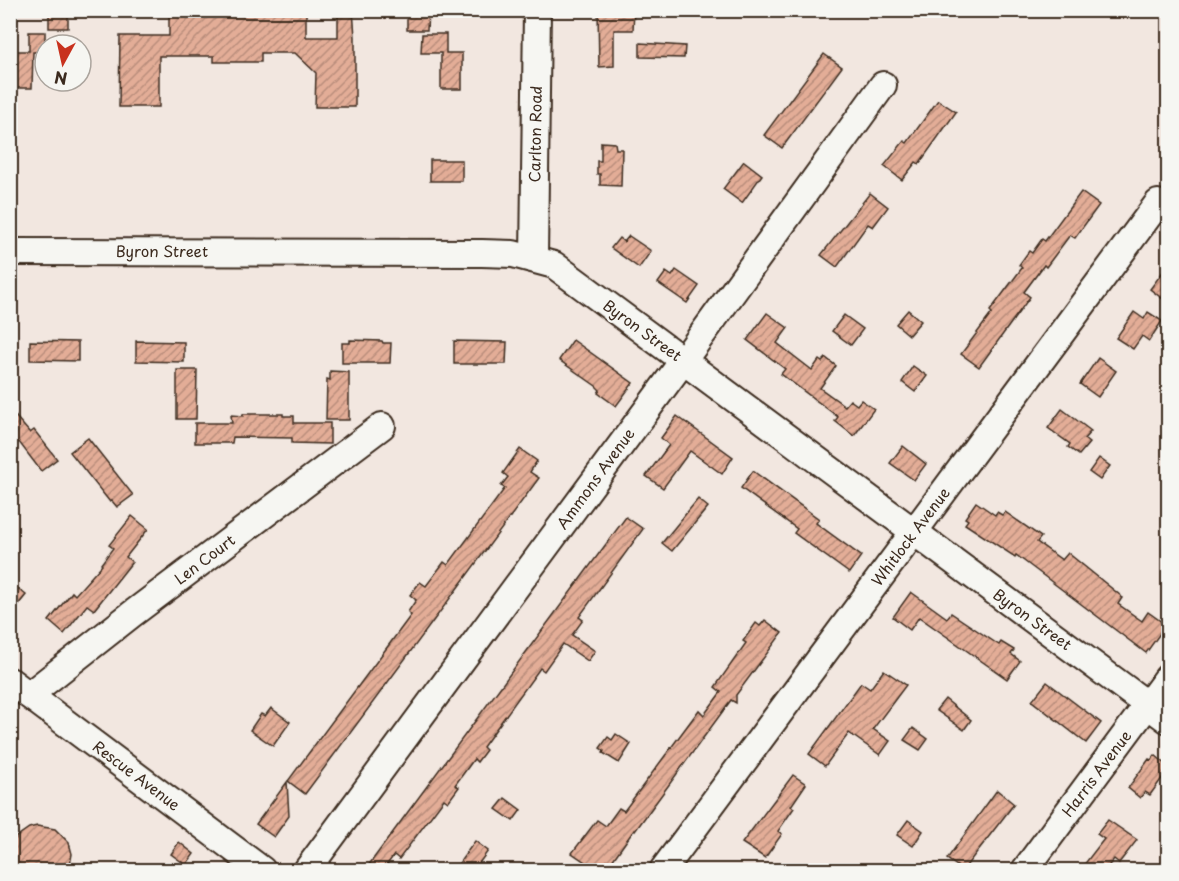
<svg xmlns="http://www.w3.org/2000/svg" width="1179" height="881" font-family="'Playpen Sans',sans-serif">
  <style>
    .building { fill: url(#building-hatch); stroke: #3b2a1e; stroke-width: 1.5 }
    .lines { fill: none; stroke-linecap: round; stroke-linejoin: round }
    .minor-casing { stroke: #3b2a1e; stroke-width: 30 }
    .minor { stroke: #f6f6f2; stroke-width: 26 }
    .labels { text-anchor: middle; stroke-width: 4.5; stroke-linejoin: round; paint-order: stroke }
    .street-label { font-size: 15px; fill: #3b2a1e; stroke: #f6f6f2 }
  </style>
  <defs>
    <pattern id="building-hatch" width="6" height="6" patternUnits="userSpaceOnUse" patternTransform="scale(1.5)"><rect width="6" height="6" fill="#e3ad97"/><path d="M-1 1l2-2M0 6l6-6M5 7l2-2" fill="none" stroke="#b98d7b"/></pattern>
  </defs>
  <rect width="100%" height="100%" fill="#f2e7e0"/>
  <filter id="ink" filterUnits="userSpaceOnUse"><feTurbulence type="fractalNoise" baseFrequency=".0167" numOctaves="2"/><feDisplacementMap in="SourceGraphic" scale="12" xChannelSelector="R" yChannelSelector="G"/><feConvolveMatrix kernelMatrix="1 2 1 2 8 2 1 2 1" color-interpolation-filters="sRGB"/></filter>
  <g filter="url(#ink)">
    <g class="building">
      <rect x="49" y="10" width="19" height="18"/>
      <polygon points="169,10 306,10 306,37 338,37 338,10 353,10 355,37 355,107 315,107 316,73 295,53 261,53 261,62 214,62 214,56 159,56 159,107 119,107 120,36 169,36"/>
      <polygon points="407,10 428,10 427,30 407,30"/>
      <polygon points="598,10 634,10 633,30 614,30 614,66 599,67"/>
      <polygon points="29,32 45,32 45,52 33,52 32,88 13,88 13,82 11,82 11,57 13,57 13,51 29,51"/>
      <polygon points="422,34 446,34 446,53 462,53 462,89 441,89 441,53 421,53"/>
      <polygon points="640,43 685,46 684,58 640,57"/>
      <polygon points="824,54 842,67 782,148 764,135"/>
      <polygon points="938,100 956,112 919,164 916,162 902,180 884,166 904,141 907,143"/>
      <polygon points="601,142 615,143 616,149 622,149 621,186 600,185 600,174 597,174 597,161 601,161"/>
      <rect x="430" y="160" width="32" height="21"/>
      <polygon points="744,161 762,175 742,203 723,189"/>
      <polygon points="1081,192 1099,205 1075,238 1070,235 1046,267 1044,265 1024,292 1030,297 979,367 961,354 992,313 990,311 1022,268 1019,265 1029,251 1032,253 1042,239 1045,241"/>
      <polygon points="870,193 888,207 873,227 868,224 837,267 821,255"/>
      <polygon points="629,236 651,251 639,268 611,248 619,238 624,242"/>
      <polygon points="1168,265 1168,303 1150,289"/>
      <polygon points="676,270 699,286 687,303 658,283 666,272 672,276"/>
      <polygon points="908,310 921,321 909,335 896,324"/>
      <polygon points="1134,312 1144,319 1148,312 1162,321 1149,341 1142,336 1133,349 1116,338"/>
      <polygon points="767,313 788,328 777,343 812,370 819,360 822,362 826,358 836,366 820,388 845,406 850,400 857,405 861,400 874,409 854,436 835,421 838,417 781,374 785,369 747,340"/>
      <polygon points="844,315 863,329 851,345 832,331"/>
      <polygon points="350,340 382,341 383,343 391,343 390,363 342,363 342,343 350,343"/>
      <polygon points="573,340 633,383 616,406 598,393 600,390 596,386 559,360"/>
      <polygon points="30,341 78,342 78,361 30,360"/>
      <polygon points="136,341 184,342 184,362 136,361"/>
      <polygon points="454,341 507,342 506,364 454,364"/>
      <polygon points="1098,358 1116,371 1098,397 1080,384"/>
      <polygon points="913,366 927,376 915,392 902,382"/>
      <polygon points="177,370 197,370 196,419 177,419"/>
      <polygon points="330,371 349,372 349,420 326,420 327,379 330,380"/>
      <polygon points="1062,409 1091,431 1084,439 1089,443 1079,455 1068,447 1070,444 1048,428"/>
      <polygon points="10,410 30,433 34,430 57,459 41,471 19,442 10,449"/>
      <polygon points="243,414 283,414 283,416 294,416 294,423 330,423 330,444 292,443 292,438 233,437 232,443 195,443 195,423 232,423 231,415 243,416"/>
      <polygon points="677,416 733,457 722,474 690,451 663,488 646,476 669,445 661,438"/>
      <polygon points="88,438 133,495 117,507 112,501 110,502 70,452"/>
      <polygon points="903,446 926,464 914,480 890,463"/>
      <polygon points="520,449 537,461 530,472 539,478 305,794 288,781 411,615 408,612 416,600 410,595 420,582 426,586 444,562 448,565 505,488 501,486 508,477 503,473"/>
      <polygon points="1099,458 1110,466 1100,480 1089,472"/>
      <polygon points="753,471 819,519 816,523 861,556 849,573 794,533 797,529 741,488"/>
      <polygon points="698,499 708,507 672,551 662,543"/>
      <polygon points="976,502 995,515 997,512 1002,515 1005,512 1041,537 1037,542 1062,560 1068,553 1121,596 1122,598 1118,604 1142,621 1148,612 1166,625 1146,653 1028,564 1016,555 1015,557 965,524 968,520 965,518"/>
      <polygon points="132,516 148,529 126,557 132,562 94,610 87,605 64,634 49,621 72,592 75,595 102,565 101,564 113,548 109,545"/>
      <polygon points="626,517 643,529 579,617 583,620 572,635 595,651 588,661 563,644 544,671 540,668 483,747 486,750 477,762 474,759 455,785 459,787 448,802 444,799 399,859 394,855 383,870 365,870"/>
      <polygon points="10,582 26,595 10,615"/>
      <polygon points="911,592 947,618 951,613 999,645 1001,642 1014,650 1011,654 1020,661 1007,679 919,617 910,630 893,617"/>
      <polygon points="765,620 782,633 736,695 736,703 731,700 635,831 634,830 612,861 614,862 608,870 597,870 572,853 597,820 606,826 619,808 624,811 699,710 704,715 721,692 715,687 746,643 743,641 756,623 760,626"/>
      <polygon points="884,670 906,685 873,729 890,741 880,755 849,733 825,766 809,754 861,683 870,689"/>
      <polygon points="1047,682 1101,723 1086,743 1032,701"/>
      <polygon points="945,699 971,720 964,730 936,710"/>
      <polygon points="271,708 290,722 273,746 250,730 261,714 265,716"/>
      <polygon points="913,728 928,739 920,750 904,740"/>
      <polygon points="616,734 631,744 619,763 603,753 604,751 600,748 608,737 612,740"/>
      <polygon points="1155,755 1168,766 1168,770 1150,795 1145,792 1140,798 1128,788 1149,759 1151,760"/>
      <polygon points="793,775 806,784 791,806 794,808 778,831 782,834 765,858 742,843"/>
      <polygon points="287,782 289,816 274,837 256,824"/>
      <polygon points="997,790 1014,804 963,870 947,859"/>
      <polygon points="505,798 521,810 513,821 496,809"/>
      <polygon points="908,820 923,831 913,846 897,835"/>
      <polygon points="1108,820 1137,840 1119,863 1114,859 1105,870 1080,870 1104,839 1097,834"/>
      <polygon points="37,826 55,829 69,843 72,854 69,870 10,870 10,847 16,837 29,828"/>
      <polygon points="475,841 488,851 474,870 454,870"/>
      <polygon points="179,842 194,854 186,865 171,854"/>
    </g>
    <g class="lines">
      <defs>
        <g id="minor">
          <polyline points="10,252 482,253 513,254 554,265 1168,720"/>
          <polyline points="534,258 537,10"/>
          <polyline points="10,681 262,870"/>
          <polyline points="29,695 132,614 382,426"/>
          <polyline points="307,870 683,361 883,85"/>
          <polyline points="663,870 1158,203"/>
          <polyline points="1025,870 1168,677"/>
        </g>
      </defs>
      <use href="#minor" class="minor-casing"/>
      <use href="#minor" class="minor"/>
    </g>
  </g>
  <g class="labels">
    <g class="street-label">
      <text transform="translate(536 134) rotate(-89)" y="5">Carlton Road</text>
      <text x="162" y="257">Byron Street</text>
      <text transform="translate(642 331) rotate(36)" y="5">Byron Street</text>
      <text transform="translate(596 479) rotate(-54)" y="5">Ammons Avenue</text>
      <text transform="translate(911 537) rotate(-53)" y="5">Whitlock Avenue</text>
      <text transform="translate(205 560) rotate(-37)" y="5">Len Court</text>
      <text transform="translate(1032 620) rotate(36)" y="5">Byron Street</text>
      <text transform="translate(1097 774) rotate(-53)" y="5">Harris Avenue</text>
      <text transform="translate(136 776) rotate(37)" y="5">Rescue Avenue</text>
    </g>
  </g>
  <rect width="1179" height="881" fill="none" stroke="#f6f6f2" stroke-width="36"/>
  <rect x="18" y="18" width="1143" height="845" fill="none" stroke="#3b2a1e" stroke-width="2" filter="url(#ink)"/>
  <g transform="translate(63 63) rotate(188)"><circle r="28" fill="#f6f6f2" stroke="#aba49d" stroke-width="1.5"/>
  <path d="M0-4.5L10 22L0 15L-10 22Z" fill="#c8321e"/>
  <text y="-9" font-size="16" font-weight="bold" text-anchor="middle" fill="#3b2a1e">N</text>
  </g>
</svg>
